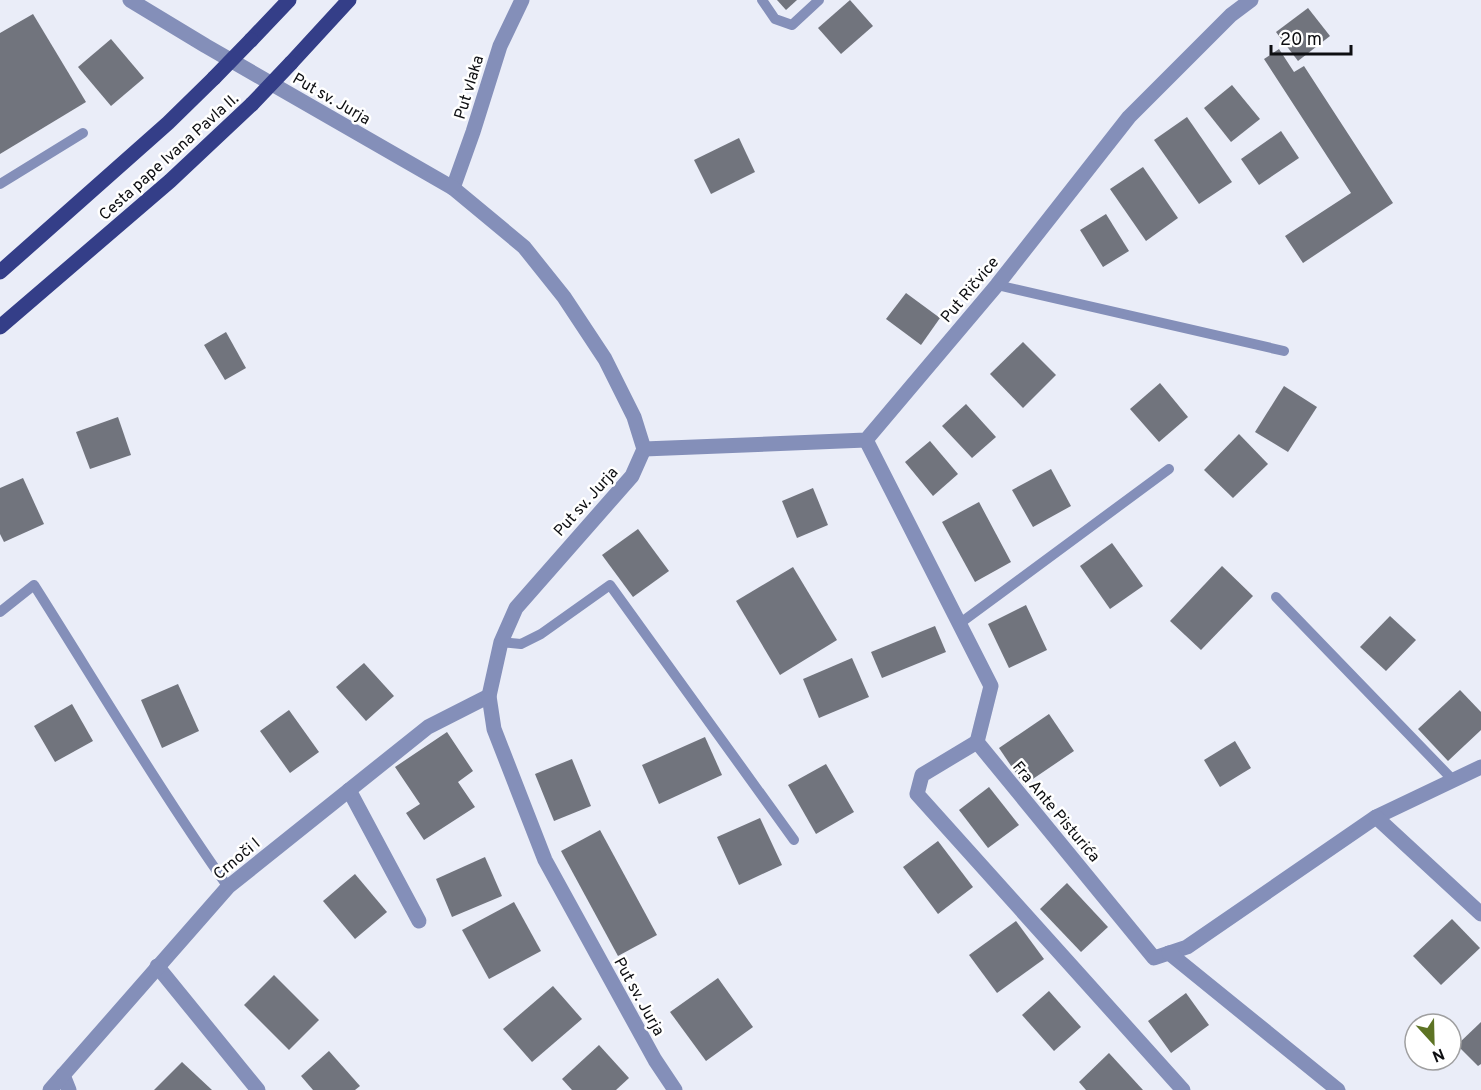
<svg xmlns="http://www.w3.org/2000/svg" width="1481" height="1090" font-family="Overpass,sans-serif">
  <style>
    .building { fill: #71747d }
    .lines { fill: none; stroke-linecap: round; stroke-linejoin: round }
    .service { stroke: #848fb9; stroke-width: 10 }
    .minor { stroke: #848fb9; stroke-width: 15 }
    .tertiary { stroke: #848fb9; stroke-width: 15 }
    .primary { stroke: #343e88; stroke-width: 15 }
    .primary-bridge { stroke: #343e88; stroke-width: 15 }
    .labels { text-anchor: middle; stroke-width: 5; stroke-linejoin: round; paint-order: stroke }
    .street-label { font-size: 16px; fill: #0e0f12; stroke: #fff }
  </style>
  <rect width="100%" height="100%" fill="#eaedf8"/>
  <g class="building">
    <polygon points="777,0 797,0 786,10"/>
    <polygon points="850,0 873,26 841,54 818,28"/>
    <polygon points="1308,8 1330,36 1298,61 1276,32"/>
    <polygon points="33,14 86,102 0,154 0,33"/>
    <polygon points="111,39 144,78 111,106 78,67"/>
    <polygon points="1279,49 1294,72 1304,66 1393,203 1303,263 1285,236 1351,193 1264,59"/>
    <polygon points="1232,85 1260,119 1231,142 1204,108"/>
    <polygon points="1187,117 1232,182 1199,204 1154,140"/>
    <polygon points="1281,131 1299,158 1259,185 1241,159"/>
    <polygon points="739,138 755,172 711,194 694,160"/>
    <polygon points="1143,167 1178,218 1146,241 1110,189"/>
    <polygon points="1106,214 1129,251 1103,267 1080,230"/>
    <polygon points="906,293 940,318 921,345 886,319"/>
    <polygon points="226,332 246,368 225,380 204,345"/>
    <polygon points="1023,342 1056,375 1023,408 990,374"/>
    <polygon points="1160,383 1188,417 1159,442 1130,409"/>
    <polygon points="1284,386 1317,407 1288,452 1255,432"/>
    <polygon points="966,404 996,437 972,458 942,426"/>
    <polygon points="118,417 131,455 90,469 76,432"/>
    <polygon points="1239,434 1268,464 1233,498 1204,470"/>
    <polygon points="930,441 958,474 933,496 905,462"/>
    <polygon points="1051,469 1071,506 1033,527 1012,490"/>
    <polygon points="23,478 44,524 4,542 0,534 0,488"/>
    <polygon points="813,488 828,525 797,538 782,501"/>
    <polygon points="979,502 1011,562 975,582 942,522"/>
    <polygon points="638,529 669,571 633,597 602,555"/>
    <polygon points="1112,543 1143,586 1110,609 1080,566"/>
    <polygon points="1222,566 1253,596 1201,650 1170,621"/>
    <polygon points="793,567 837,640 780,675 736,601"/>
    <polygon points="1026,605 1047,650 1009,668 988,624"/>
    <polygon points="1390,616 1416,640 1386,671 1360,647"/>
    <polygon points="935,626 946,652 882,678 871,652"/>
    <polygon points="852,658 869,697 819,718 803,679"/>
    <polygon points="364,663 394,696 366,721 336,687"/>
    <polygon points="178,684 199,731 162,748 141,700"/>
    <polygon points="1460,690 1481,712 1481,730 1448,761 1418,729"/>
    <polygon points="72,704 93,741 55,762 34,726"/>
    <polygon points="289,710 319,752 290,773 260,731"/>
    <polygon points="1049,714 1074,751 1024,785 999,748"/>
    <polygon points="447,732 473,771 458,782 475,807 424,840 406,813 420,804 395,767"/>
    <polygon points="705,737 722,775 659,804 642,765"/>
    <polygon points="1235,741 1251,768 1220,787 1204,760"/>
    <polygon points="572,759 591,806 554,821 535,774"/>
    <polygon points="826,764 854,812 816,834 788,785"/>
    <polygon points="989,787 1019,825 988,848 959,810"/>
    <polygon points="760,818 782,865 739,885 717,837"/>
    <polygon points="600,830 657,935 618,956 561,851"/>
    <polygon points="938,841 973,887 938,914 903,867"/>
    <polygon points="485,857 502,896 452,917 436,879"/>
    <polygon points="355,874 387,912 355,939 323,901"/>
    <polygon points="1067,883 1108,927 1081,952 1040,909"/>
    <polygon points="514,902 541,951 489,979 462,930"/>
    <polygon points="1452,919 1480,948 1441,985 1413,956"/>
    <polygon points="1016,921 1044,959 997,993 969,955"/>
    <polygon points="274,975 319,1020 289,1050 244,1005"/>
    <polygon points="718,978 753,1027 706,1061 670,1012"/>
    <polygon points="553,986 582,1019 532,1062 503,1029"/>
    <polygon points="1049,991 1081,1027 1054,1051 1022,1015"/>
    <polygon points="1186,993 1209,1025 1171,1053 1148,1021"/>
    <polygon points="1481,1022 1481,1064 1478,1066 1457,1045"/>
    <polygon points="599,1045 629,1078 616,1090 572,1090 562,1079"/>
    <polygon points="329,1051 360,1086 355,1090 313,1090 301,1076"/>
    <polygon points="1109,1053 1143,1090 1086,1090 1079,1082"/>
    <polygon points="182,1062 212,1090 154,1090"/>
  </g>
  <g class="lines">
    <g class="service">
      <polyline points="762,0 775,19 792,25 819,0"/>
      <polyline points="0,184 83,133"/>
      <polyline points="997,285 1284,351"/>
      <polyline points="1276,597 1453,780"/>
      <path d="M0,612L34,585C98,686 159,789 228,887"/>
      <polyline points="959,624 1169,469"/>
      <polyline points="501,642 521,644 541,634 610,585 794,840"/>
    </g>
    <g class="minor">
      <polyline points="453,188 473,132 500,46 522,0"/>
      <polyline points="866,440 991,686 977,742 1154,958 1187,947 1376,817 1481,767"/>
      <polyline points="644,449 866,440 997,285 1129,117 1231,15 1251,0"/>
      <polyline points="977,742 922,775 917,794 1183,1090"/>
      <polyline points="349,790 419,921"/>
      <polyline points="1376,817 1481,914"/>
      <polyline points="1169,953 1338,1090"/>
      <polyline points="157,966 258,1090"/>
      <polyline points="63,1075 69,1090"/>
      <polyline points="50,1090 228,887 428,727 489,696"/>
    </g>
    <polyline class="tertiary" points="130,0 206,46 453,188 524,247 564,297 605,359 634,417 644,449 632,476 516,608 501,642 489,696 494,729 545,860 655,1060 675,1090"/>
    <g class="primary">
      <polyline points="251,40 289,0"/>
      <polyline points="291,63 349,0"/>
      <polyline points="0,272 168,123 214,78"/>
      <polyline points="0,327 170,181 252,104"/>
    </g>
    <g class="primary-bridge">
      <polyline points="214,78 251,40"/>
      <polyline points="252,104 291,63"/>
    </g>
  </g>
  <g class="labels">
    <g class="street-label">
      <text transform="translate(468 87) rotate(-73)" y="6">Put vlaka</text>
      <text transform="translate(332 98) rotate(30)" y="6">Put sv. Jurja</text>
      <text transform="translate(168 156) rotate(-42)" y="6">Cesta pape Ivana Pavla II.</text>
      <text transform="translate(969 289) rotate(-50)" y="6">Put Ričvice</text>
      <text transform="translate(585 501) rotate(-48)" y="6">Put sv. Jurja</text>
      <text transform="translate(1057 811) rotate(50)" y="6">Fra Ante Pisturića</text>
      <text transform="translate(236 858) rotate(-40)" y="6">Crnoči l</text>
      <text transform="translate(640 996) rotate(61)" y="6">Put sv. Jurja</text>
    </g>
  </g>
  <g transform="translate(1433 1042) rotate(158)"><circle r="28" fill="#ffffff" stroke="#9f9fa0" stroke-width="1.5"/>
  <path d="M0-4.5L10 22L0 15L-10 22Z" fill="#5d7324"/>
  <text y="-9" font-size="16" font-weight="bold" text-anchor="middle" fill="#0e0f12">N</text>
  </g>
  <path d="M1271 45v9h80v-9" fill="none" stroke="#0e0f12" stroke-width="3"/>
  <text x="1280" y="45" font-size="18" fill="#0e0f12" stroke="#ffffff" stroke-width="4.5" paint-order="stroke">20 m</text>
</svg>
